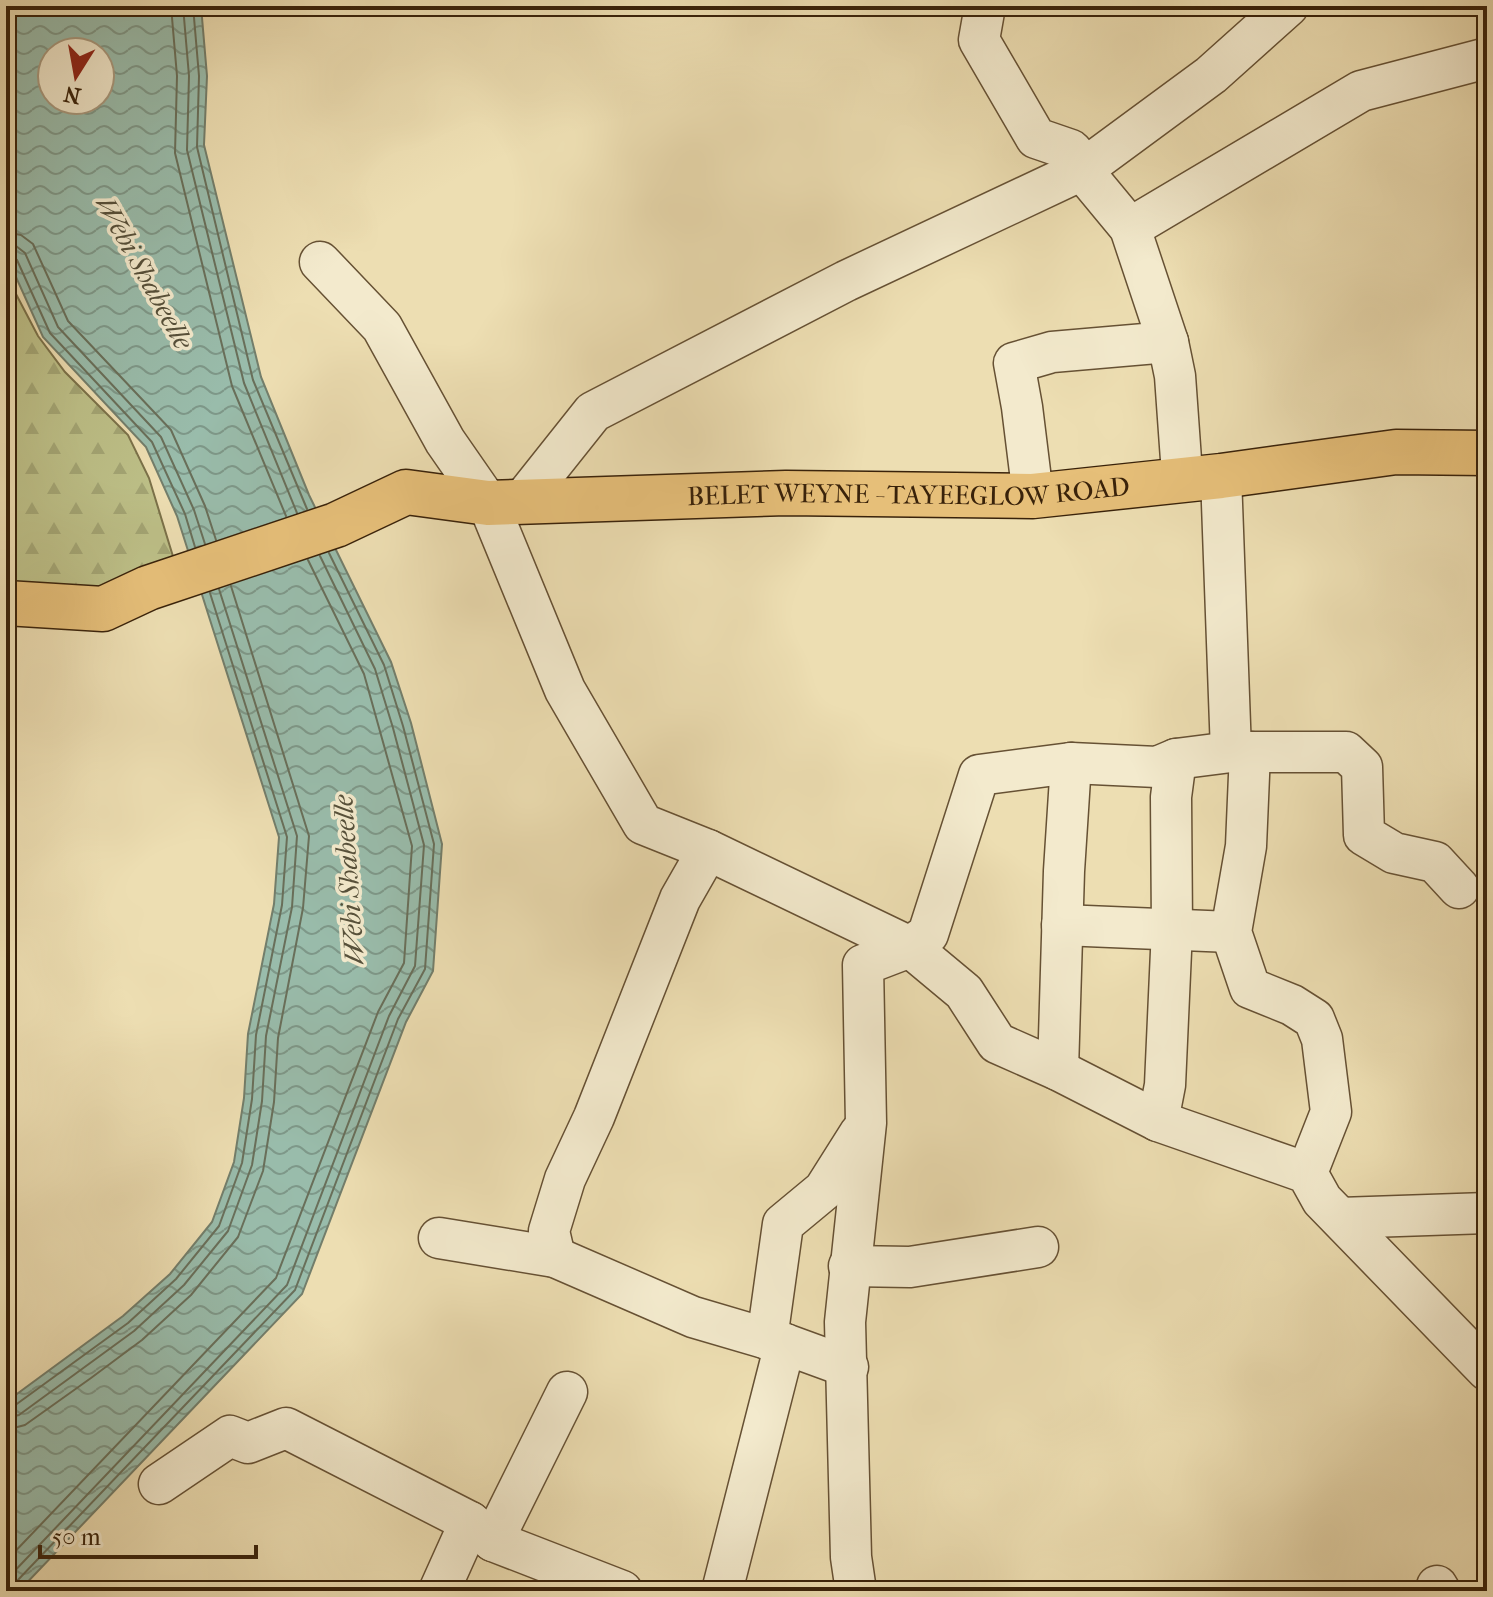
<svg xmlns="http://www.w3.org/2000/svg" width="1493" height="1597" font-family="'IM FELL French Canon',serif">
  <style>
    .forest { fill: url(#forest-firs); stroke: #7b7149; stroke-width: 2 }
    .water { fill: url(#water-waves); stroke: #737e6b; stroke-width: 2; fill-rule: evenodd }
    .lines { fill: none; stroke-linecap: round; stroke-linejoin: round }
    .shore { stroke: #696f5a; stroke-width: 2 }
    .minor-casing { stroke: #665134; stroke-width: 43 }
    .major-casing { stroke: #39220a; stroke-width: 47 }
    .minor { stroke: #f3eacd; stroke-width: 40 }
    .major { stroke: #e6bf79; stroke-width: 44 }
    .labels { text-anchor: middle; stroke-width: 7; stroke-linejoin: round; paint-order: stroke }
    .street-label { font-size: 26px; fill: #39220a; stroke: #f3eacd }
    .water-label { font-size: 28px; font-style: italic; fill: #56503a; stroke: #f3eacd }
  </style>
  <defs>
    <pattern id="forest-firs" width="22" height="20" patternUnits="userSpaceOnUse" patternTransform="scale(2)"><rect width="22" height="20" fill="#bdc088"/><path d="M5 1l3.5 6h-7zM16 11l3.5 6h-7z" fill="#a3a574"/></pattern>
    <pattern id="water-waves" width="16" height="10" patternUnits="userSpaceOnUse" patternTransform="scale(2)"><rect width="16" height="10" fill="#99bcab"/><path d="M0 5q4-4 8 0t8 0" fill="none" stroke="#7e9889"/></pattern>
  </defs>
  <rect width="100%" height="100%" fill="#eddeb2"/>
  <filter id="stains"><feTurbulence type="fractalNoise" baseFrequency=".0025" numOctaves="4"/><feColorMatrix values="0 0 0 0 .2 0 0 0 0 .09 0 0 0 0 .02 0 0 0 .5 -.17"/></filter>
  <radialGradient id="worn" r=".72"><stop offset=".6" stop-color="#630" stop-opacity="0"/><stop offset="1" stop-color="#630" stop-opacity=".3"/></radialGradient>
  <polygon class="forest" points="6,275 38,336 65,372 128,435 149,478 175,563 100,598 6,600"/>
  <path class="water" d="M6,6H201L207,76L204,145L261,377L309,495L391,662L411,723L442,844L433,971L406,1022L302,1294L19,1591H6V1402L123,1316L170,1274L212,1222L234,1162L244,1098L248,1034L274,904L279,837L177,516L146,447L43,337L6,255ZM52,52H100V100H52Z"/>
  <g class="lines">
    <g class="shore">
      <polyline points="171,6 177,76 175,153 232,386 286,516"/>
      <polyline points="183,6 189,76 187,150 244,383 297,513"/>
      <polyline points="193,6 199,76 197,147 253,380 307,509"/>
      <polyline points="6,232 21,235 33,244 68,321 171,430 205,506 216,540"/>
      <polyline points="6,244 16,246 25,253 58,327 161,437 194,510 205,544"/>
      <polyline points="6,254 17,260 50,333 152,442 185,514 195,547"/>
      <polyline points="6,1408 14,1406 128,1323 176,1279 219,1226 242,1163 252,1099 256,1035 282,905 287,837 210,593"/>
      <polyline points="6,1418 19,1415 134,1331 184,1285 228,1231 252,1165 262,1101 266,1036 292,907 297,836 219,589"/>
      <polyline points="6,1430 25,1425 91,1378 142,1340 191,1295 238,1237 263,1171 274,1102 278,1038 303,908 309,836 231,586"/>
      <polyline points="6,1561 276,1278 378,1012 404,963 412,846 364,674 308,560"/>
      <polyline points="6,1580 287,1285 389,1016 415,966 424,845 393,728 375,669 320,556"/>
      <polyline points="14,1591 16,1582 295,1290 398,1019 425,969 434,844 403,726 384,665 329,553"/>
    </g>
    <defs>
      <g id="minor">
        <polyline points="985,6 979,40 1036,138 1071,150 1084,165 1082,170 1130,228 1168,342 1175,376 1181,460 1185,479"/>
        <polyline points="1130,228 1361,91 1487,58"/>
        <polyline points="320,262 382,327 445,441 488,503 565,690 643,824 708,850 910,947 964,992 997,1043 1058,1070 1158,1121 1307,1173 1322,1200 1487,1370"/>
        <polyline points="1221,476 1231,752"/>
        <polyline points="1033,496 1022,407 1014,363 1052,352 1168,342"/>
        <polyline points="523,500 593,412 846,281 1082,170 1211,75 1288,6"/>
        <polyline points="1250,752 1246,846 1231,932 1250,988 1292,1005 1314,1019 1322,1039 1331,1112 1307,1173"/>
        <polyline points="1062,925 1231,932"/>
        <polyline points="1058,1070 1064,871 1071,763"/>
        <polyline points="1158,1121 1165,1085 1172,929 1171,797 1176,759"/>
        <polyline points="1340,1218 1487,1213"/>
        <polyline points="439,1238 555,1257 693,1317 785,1344 848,1367"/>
        <polyline points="555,1257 549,1231 565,1179 594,1117 680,899 708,850"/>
        <polyline points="849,1266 910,1267 1038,1247"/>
        <polyline points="767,1339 783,1224 824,1190 860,1133"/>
        <polyline points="159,1484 230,1436 248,1443 286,1428 470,1522 493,1541 622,1591"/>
        <polyline points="493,1541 567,1392"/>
        <polyline points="1437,1586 1440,1591"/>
        <polyline points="439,1591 470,1522"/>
        <polyline points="722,1591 785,1344"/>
        <polyline points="856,1591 851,1557 845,1322 866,1123 863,965 910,947 928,934 979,775 1071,763 1157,767 1176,759 1231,752 1346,752 1362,767 1364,835 1394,853 1435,862 1459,888"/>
      </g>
      <g id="major">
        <path id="s1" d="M6,603L103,609L148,588L336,525L406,492L488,503L786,493L1033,496L1221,476L1396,452L1487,453"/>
      </g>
    </defs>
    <use href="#minor" class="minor-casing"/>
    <use href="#major" class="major-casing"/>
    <use href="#minor" class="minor"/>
    <use href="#major" class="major"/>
  </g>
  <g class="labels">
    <g class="street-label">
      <text dy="9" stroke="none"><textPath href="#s1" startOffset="926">BELET WEYNE - TAYEEGLOW ROAD</textPath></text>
    </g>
    <g class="water-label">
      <text transform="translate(145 272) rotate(61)" y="10">Webi Shabeelle</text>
      <text transform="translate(348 880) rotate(-94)" y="10">Webi Shabeelle</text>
    </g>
  </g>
  <rect width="1493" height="1597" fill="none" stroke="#eddeb2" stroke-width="32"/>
  <rect x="8" y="8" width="1477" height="1581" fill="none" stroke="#39220a" stroke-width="4"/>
  <rect x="16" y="16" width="1461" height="1565" fill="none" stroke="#39220a" stroke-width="2"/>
  <g transform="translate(76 76) rotate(191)"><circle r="38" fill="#f3eacd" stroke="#a99a7f" stroke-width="2"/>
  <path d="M0-6L14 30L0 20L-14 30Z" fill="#8f2418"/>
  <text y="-12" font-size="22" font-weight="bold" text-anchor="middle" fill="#39220a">N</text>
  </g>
  <path d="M40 1545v12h216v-12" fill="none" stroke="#39220a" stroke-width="4"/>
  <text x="52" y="1545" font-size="24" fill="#39220a" stroke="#f3eacd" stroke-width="6" paint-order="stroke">50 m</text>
  <rect width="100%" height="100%" filter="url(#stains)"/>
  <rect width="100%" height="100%" fill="url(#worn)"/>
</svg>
